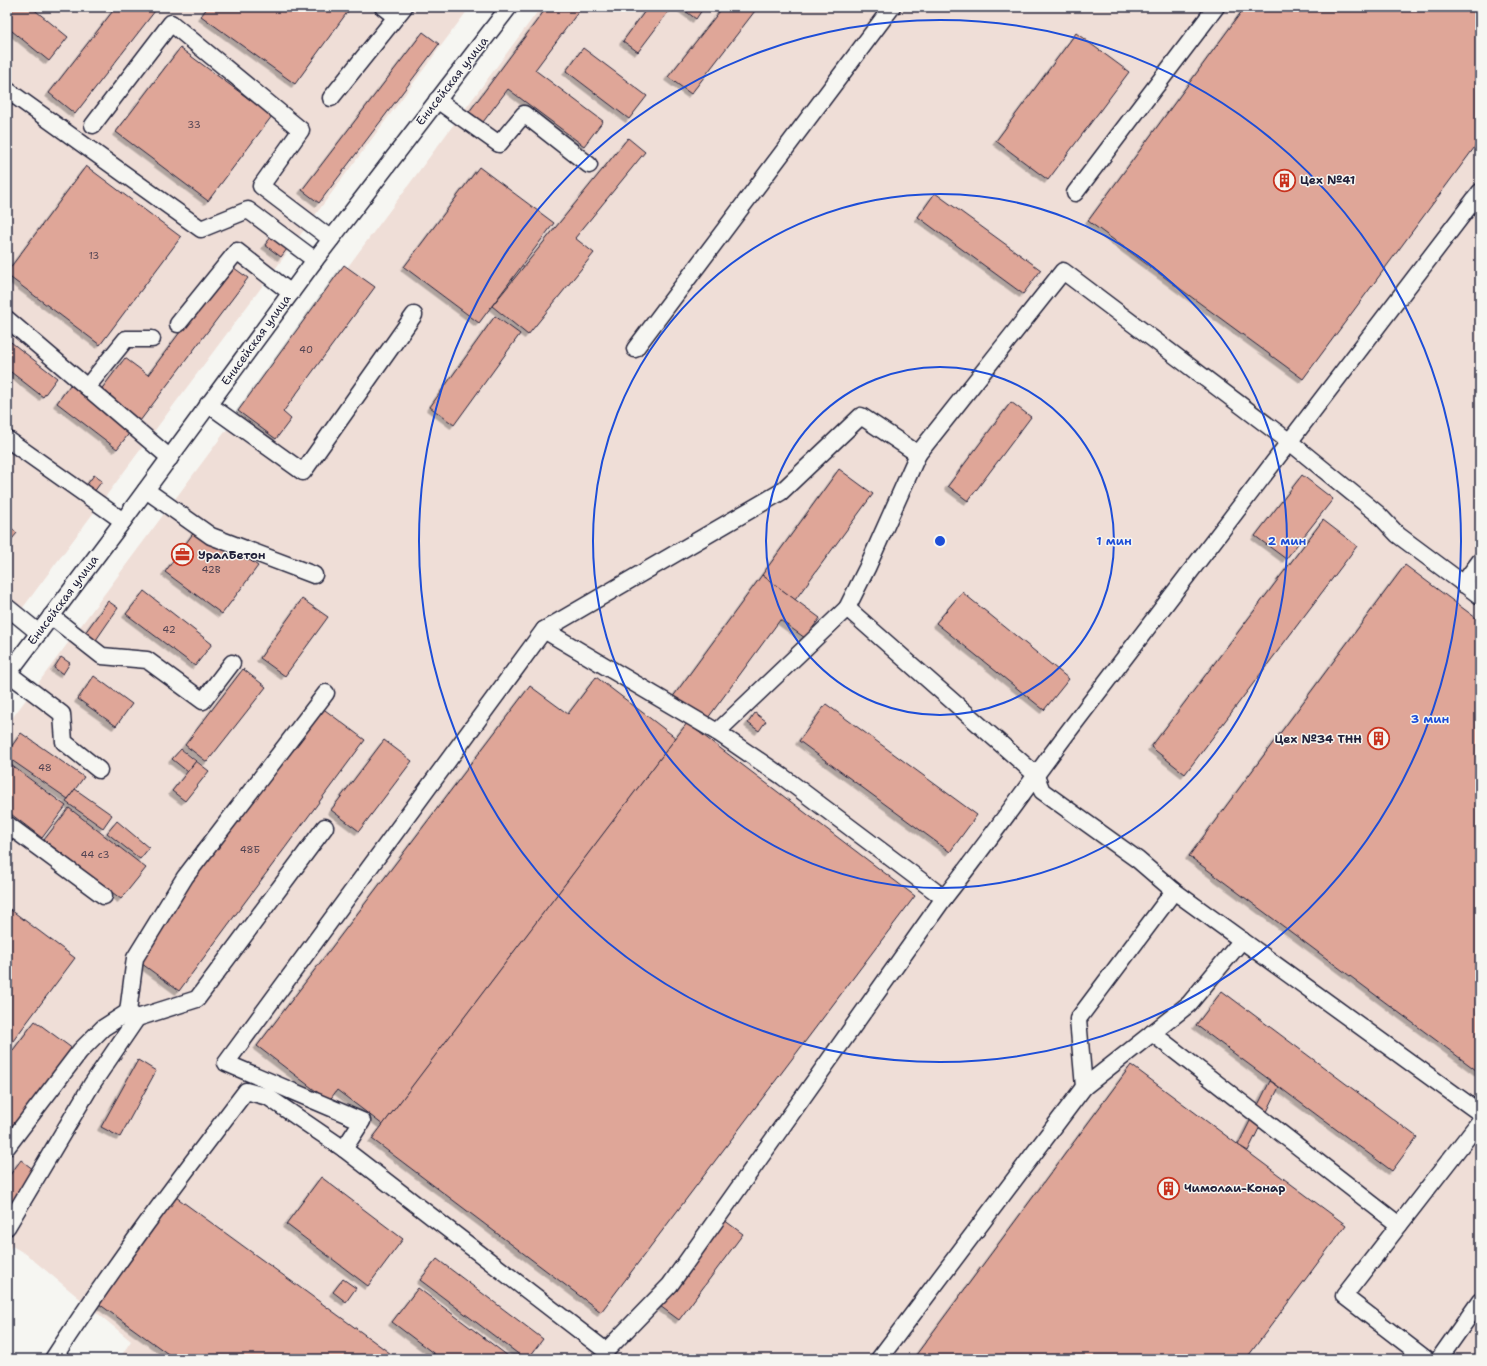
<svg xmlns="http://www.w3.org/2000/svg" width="1487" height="1366" font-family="'Shantell Sans',sans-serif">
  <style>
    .built { fill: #efded7 }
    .building { fill: #dfa698; stroke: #22223b; filter: url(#shadow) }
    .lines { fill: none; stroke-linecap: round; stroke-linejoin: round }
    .minor-casing { stroke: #22223b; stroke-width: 19 }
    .minor { stroke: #f6f6f2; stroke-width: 16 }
    .ring { fill: none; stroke: #1d4ed8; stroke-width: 2 }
    .labels { text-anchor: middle; stroke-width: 3; stroke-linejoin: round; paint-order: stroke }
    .number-label { font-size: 10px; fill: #514352 }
    .street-label { font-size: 12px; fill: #22223b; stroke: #f6f6f2 }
    .poi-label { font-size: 12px; font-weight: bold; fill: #22223b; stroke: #f6f6f2; text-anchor: start }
    .centre { fill: #1d4ed8; stroke: #f6f6f2; stroke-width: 2 }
    .ring-label { font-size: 12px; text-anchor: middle; font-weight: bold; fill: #1d4ed8; stroke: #f6f6f2; stroke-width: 3; stroke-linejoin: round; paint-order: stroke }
  </style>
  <defs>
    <filter id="shadow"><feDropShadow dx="-3.5" dy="3.5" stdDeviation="0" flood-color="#0004"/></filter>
  </defs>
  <rect width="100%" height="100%" fill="#f6f6f2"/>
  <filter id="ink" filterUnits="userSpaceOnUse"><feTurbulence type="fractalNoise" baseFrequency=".025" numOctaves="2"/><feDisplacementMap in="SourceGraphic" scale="8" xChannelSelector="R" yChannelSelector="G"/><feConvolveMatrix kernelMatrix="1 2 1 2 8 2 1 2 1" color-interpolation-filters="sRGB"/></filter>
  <g filter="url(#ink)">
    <g class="built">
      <polygon points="7,7 470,7 7,629"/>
      <polygon points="541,7 1480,7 1480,1359 119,1359 131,1341 26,1254 12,1246 7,1253 7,725"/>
    </g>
    <g class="building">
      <polygon points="7,7 31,7 68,37 49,61 7,27"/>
      <polygon points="116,7 150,7 155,11 75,114 49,93"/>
      <polygon points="208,7 351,7 295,84 201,16"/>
      <polygon points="547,7 582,7 535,70 603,121 584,146 508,89 483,122 469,112"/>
      <polygon points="648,7 672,7 638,52 623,41"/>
      <polygon points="680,7 704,7 696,19"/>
      <polygon points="723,7 758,7 691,94 668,77"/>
      <polygon points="1245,7 1480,7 1480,140 1303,379 1088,221"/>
      <polygon points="423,32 439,44 319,203 302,190"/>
      <polygon points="1076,33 1129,72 1048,180 996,141"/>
      <polygon points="180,48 272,116 208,201 116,132"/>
      <polygon points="583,48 647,96 629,119 566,71"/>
      <polygon points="628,138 645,152 575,238 594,253 528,335 492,306"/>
      <polygon points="86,166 181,237 100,345 7,275 7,272"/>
      <polygon points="479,167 554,223 479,323 404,267"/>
      <polygon points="935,193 1041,270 1023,294 918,217"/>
      <polygon points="271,237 287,249 281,257 265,245"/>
      <polygon points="230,265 248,278 140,421 100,391 125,358 148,375"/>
      <polygon points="344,265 375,287 283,412 291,419 276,439 238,411"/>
      <polygon points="495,316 520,334 454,425 430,407"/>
      <polygon points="7,339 57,378 43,397 7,369"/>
      <polygon points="70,385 131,431 117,449 57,403"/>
      <polygon points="1011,402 1031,417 968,501 948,486"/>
      <polygon points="839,469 873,494 795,600 762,575"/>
      <polygon points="94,475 102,481 91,496 83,490"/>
      <polygon points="1302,475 1333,499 1286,559 1255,536"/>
      <polygon points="1323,520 1357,546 1185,774 1151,747"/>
      <polygon points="7,524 17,533 7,545"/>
      <polygon points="200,524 258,566 222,614 165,572"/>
      <polygon points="1405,565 1480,621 1480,1073 1189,856"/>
      <polygon points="762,575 820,618 805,638 780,620 705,722 672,698"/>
      <polygon points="144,591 212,644 195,666 126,614"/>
      <polygon points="962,592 1069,679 1044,710 936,623"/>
      <polygon points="302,599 328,617 285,676 260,658"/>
      <polygon points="108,601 118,608 96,640 85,633"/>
      <polygon points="61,657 70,663 63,674 54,668"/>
      <polygon points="243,669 266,687 207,762 185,745"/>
      <polygon points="94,676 132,704 116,726 78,699"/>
      <polygon points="596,677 676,738 383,1125 337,1090 329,1101 257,1046 530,686 568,714"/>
      <polygon points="826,704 977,815 950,852 799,741"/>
      <polygon points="321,707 365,740 179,991 134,958"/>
      <polygon points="755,713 766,721 759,731 748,723"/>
      <polygon points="687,723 915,896 601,1312 372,1139"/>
      <polygon points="21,733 84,777 68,799 7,757 7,753"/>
      <polygon points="384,740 412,761 359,831 331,810"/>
      <polygon points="181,749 196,761 188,772 172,759"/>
      <polygon points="196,761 209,771 185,801 172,791"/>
      <polygon points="7,762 66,806 42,838 7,811"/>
      <polygon points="75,789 112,815 103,828 66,802"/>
      <polygon points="69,808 146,868 121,899 44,840"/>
      <polygon points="117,821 149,848 140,859 107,833"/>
      <polygon points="7,907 75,958 7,1049"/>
      <polygon points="1222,991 1417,1137 1392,1171 1196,1025"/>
      <polygon points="35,1021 73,1049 7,1139 7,1058"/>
      <polygon points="138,1060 156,1071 120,1137 101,1127"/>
      <polygon points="1131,1065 1346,1225 1246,1359 913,1359"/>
      <polygon points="1270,1081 1279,1087 1248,1151 1238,1145"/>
      <polygon points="21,1160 38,1173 7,1214 7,1179"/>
      <polygon points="321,1177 403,1239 368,1286 286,1224"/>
      <polygon points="176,1197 398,1359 175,1359 99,1304"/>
      <polygon points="724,1220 743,1234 679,1320 660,1306"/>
      <polygon points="437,1259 543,1339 528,1359 525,1359 420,1280"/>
      <polygon points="343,1279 356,1288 346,1302 333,1292"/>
      <polygon points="418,1288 512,1359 441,1359 392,1322"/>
    </g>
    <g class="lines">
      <defs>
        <g id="minor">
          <polyline points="383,7 396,17"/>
          <polyline points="7,90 201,229 248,210 315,260"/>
          <polyline points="331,98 404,7"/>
          <polyline points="437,100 499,144 524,114 589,165"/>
          <polyline points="93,125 171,23 301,130 261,186 331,239"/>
          <polyline points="1075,193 1216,7"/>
          <polyline points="7,319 170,458"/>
          <polyline points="178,324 237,251 291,293"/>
          <polyline points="635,349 892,7"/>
          <polyline points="87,387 126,339 152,339"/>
          <polyline points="208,404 303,472 414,315"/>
          <polyline points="7,439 123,521"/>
          <polyline points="146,490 211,536 314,575"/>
          <polyline points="1463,584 1480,561"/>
          <polyline points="7,607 39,633"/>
          <polyline points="847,608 867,568 918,454"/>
          <polyline points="51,616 102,656 147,660 203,701 232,663"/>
          <polyline points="544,630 717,732 847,608 1035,774 1042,791 1138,860 1174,891 1480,1113"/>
          <polyline points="8,673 62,714 64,742 99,770"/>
          <polyline points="7,675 123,521 315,260 509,7"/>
          <polyline points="717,732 783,777 944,898"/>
          <polyline points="7,825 8,825 104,896"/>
          <polyline points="128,1012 135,958 185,877 326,693"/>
          <polyline points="1152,1033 1399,1225"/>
          <polyline points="1084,1087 1078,1019 1174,891"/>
          <polyline points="7,1147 80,1051 103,1028 128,1012 137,1018 197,999 325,827"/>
          <polyline points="344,1149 362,1121 226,1063 544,630 781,492 861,416 918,454 1063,271 1291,443 1378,514 1398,535 1480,596"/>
          <polyline points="7,1227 92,1084 137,1018"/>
          <path d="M53,1359C113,1266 179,1179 246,1091L268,1097L344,1149L606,1351L670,1285L944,898C990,840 1032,779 1077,720C1212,544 1347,368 1480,192"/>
          <polyline points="879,1359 1084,1087 1189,1004 1242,940"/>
          <polyline points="1426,1359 1344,1296 1480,1121"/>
          <polyline points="1439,1359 1480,1301"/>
        </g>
      </defs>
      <use href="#minor" class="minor-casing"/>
      <use href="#minor" class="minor"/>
    </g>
  </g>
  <g class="ring">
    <circle cx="940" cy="541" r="174"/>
    <circle cx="940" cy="541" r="347"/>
    <circle cx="940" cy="541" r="521"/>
  </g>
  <defs>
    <symbol id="building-ring" viewBox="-11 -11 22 22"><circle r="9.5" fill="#f6f6f2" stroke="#c8321e" stroke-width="1.5"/><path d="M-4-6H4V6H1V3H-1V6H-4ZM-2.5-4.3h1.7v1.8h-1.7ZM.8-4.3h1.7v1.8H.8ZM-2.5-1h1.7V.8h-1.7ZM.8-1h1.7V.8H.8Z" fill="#c8321e"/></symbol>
    <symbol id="office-ring" viewBox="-11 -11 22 22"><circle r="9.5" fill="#f6f6f2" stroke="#c8321e" stroke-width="1.5"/><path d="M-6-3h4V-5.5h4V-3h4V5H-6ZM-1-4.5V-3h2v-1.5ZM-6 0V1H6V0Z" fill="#c8321e"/></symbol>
  </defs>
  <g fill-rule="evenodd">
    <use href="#building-ring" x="1272" y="168" width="25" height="25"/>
    <use href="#office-ring" x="170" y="542" width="25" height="25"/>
    <use href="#building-ring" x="1366" y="726" width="25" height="25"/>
    <use href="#building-ring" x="1156" y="1176" width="25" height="25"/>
  </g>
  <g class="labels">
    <g class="number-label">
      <text x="194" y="128">33</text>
      <text x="94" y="259">13</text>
      <text x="306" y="353">40</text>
      <text x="211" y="573">42В</text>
      <text x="169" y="633">42</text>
      <text x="45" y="771">48</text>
      <text x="250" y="853">48Б</text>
      <text x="95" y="858">44 с3</text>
    </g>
    <g class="street-label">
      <text transform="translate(452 81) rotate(-52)" y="4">Енисейская улица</text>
      <text transform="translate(256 340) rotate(-54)" y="4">Енисейская улица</text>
      <text transform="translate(63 600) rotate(-53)" y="4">Енисейская улица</text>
    </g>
    <g class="poi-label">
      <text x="1300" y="184">Цех №41</text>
      <text x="198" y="559">УралБетон</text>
      <text x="1362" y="743" text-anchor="end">Цех №34 ТНН</text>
      <text x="1184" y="1192">Чимолаи-Конар</text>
    </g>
  </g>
  <circle cx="940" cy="541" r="6" class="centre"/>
  <g class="ring-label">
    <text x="1114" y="545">1 мин</text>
    <text x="1287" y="545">2 мин</text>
    <text x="1430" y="723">3 мин</text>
  </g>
  <rect width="1487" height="1366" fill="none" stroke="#f6f6f2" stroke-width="24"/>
  <rect x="12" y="12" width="1463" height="1342" fill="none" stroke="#22223b" stroke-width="1.5" filter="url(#ink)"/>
</svg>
